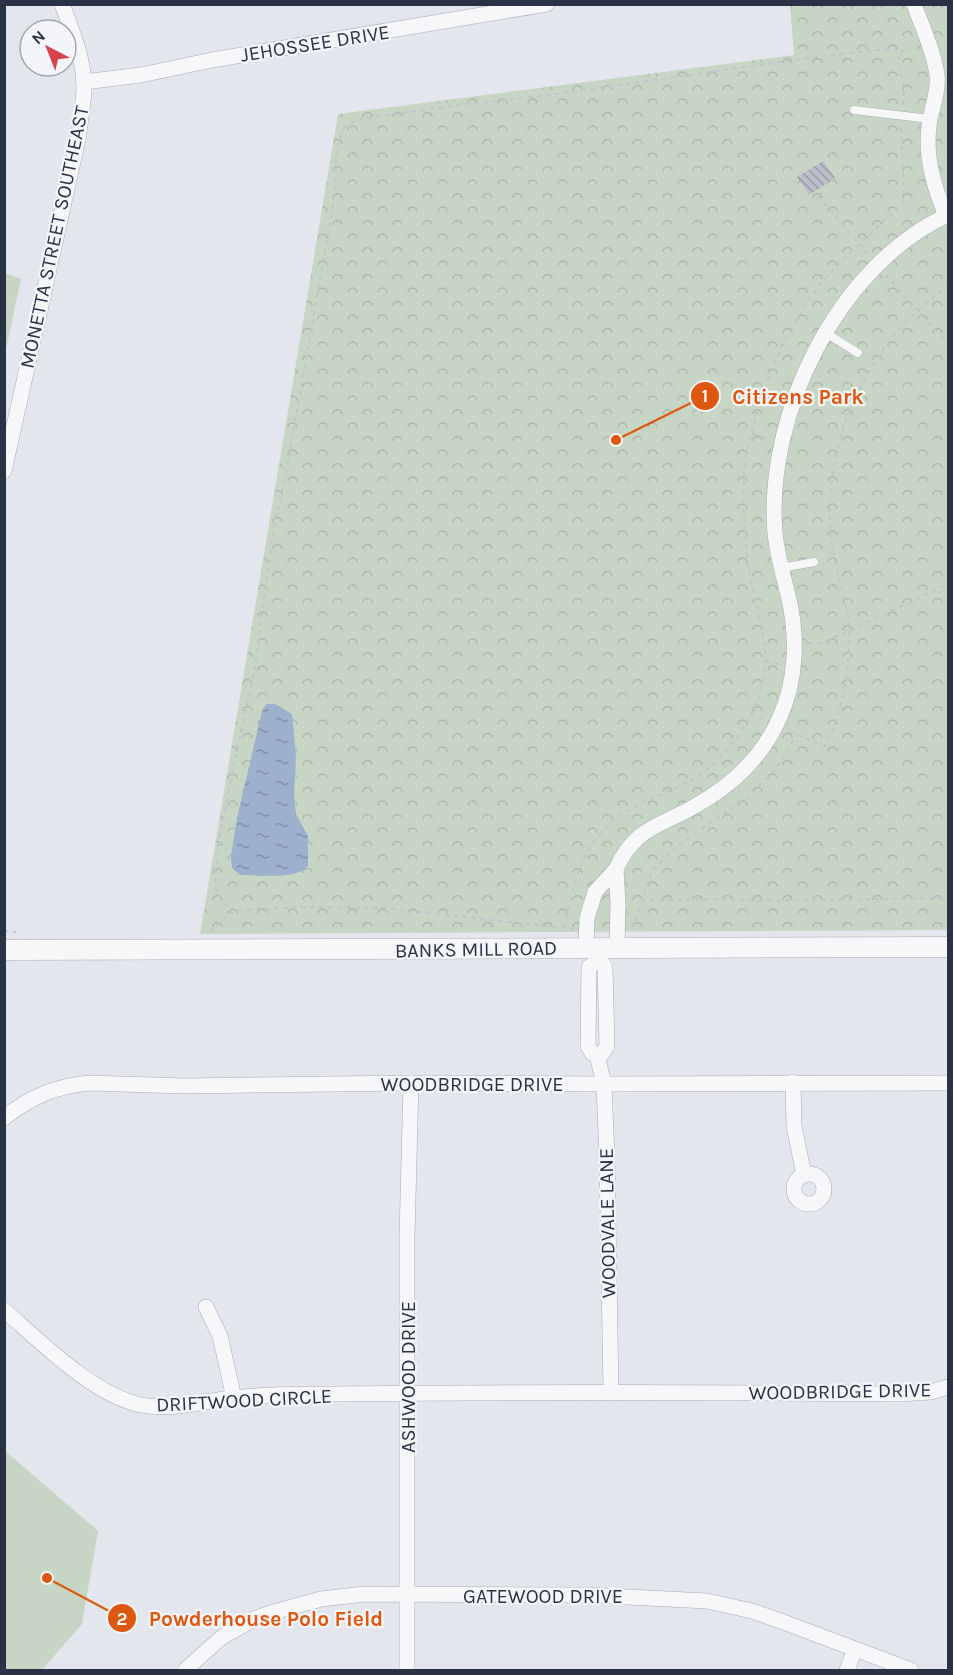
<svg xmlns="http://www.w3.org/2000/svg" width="953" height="1675" font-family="Karla,sans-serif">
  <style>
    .green { fill: #c7d6c4 }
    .park { fill: url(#park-crowns) }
    .water { fill: url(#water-ripples) }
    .building { fill: url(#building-back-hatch) }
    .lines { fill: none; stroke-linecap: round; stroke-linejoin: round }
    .service-casing { stroke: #a8acb7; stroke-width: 9 }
    .minor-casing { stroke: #a8acb7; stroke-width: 16 }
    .tertiary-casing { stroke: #a8acb7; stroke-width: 21 }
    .path { stroke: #c2c4cb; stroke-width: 2; stroke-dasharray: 4.5 4.5; stroke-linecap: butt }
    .service { stroke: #f7f7fa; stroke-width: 8 }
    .minor { stroke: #f7f7fa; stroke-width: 15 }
    .tertiary { stroke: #f7f7fa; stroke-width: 20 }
    .labels { text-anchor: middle; stroke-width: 4.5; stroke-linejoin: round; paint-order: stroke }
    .street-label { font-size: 20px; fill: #2a3246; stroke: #f3f5f9 }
    .leader { fill: none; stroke: #de570f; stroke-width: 2 }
    .callout-dot { fill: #de570f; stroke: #f3f5f9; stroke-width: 2 }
    .mark-label { font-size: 18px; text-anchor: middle; font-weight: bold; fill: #fff }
    .callout-label { font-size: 21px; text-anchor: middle; font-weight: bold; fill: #de570f; stroke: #f3f5f9; stroke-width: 4.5; stroke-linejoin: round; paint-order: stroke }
  </style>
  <defs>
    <pattern id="park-crowns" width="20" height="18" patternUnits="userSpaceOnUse" patternTransform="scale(1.5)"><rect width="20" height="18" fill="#c7d6c4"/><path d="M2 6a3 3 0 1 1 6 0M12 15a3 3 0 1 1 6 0" fill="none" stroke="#abb8aa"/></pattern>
    <pattern id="water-ripples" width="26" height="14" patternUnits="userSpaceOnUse" patternTransform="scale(1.5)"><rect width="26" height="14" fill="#9db0ce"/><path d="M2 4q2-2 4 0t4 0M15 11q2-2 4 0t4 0" fill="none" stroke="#8090a9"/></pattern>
    <pattern id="building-back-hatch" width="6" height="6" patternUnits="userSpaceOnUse" patternTransform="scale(1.5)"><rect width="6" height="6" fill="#babfca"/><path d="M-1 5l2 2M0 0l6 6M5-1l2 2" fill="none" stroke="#979ca6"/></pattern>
  </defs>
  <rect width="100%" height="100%" fill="#e3e6ec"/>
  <g class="green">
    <polygon points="5,273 21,279 5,354 4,273"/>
    <polygon points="4,1450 98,1531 82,1624 42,1670 5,1670"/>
  </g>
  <polygon class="park" points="790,5 948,5 948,930 200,934 338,114 794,55"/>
  <path class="water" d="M266,704H275L292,714L296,757L294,795L296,814L308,836V866C296,880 258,875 240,875L232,868L231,856L237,818L262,711Z"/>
  <polygon class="building" points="823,161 835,178 809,195 797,177"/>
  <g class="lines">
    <defs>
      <g id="service">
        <polyline points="854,110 930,119"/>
        <polyline points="826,333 858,353"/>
        <polyline points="781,568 814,562"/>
      </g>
      <g id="minor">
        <path d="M914,4C922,27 934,51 937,75C939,92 931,109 929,126C925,157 934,187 946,216"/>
        <polyline points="84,82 141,75 212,60 547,4"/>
        <path d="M4,471L79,135C80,119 84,103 84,87C84,59 72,31 62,4"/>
        <path d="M616,869C635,827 659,827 695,806C731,786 762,757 779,719C797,681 798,635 788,595C783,574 777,554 775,533C765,415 838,265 948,215"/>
        <polyline points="586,948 587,918 595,892 616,869 618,904 617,948"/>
        <polyline points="598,948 596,962 589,967 588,1046 592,1053 597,1055 604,1084 607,1158 611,1391"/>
        <polyline points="596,962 602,963 605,967 607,1046 602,1054 597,1055"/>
        <polyline points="793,1082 794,1126 804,1175"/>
        <path d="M4,1118C30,1097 56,1086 89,1083L184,1086L411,1083L604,1084L948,1083"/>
        <circle cx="809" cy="1189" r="15"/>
        <polyline points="206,1307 220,1336 234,1398"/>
        <path d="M4,1310C41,1342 93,1395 141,1405C172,1411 202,1401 233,1398C265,1394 298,1394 331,1394C520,1392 710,1392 899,1394L931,1392L948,1387"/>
        <polyline points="185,1670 222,1637 254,1619 270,1613 321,1599 365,1594 589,1595 707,1601 752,1611 778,1620 911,1670"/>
        <polyline points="407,1670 407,1237 411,1083"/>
        <polyline points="847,1670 855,1649"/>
      </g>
      <polyline id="tertiary" points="4,950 948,947"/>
    </defs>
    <use href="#service" class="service-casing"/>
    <use href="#minor" class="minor-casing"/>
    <use href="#tertiary" class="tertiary-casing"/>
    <g class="path">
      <polyline points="903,105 904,89 898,55 902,51 914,47"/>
      <polyline points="818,196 869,255"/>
      <polyline points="886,275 948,343"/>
      <polyline points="752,434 769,439"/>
      <polyline points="808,643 820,643 848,632 948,584"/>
      <polyline points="766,661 781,664"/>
      <polyline points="751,714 762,719"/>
      <path d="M789,732L825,746C844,709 850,667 849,627C849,617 845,605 843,595C838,573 831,547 830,524C827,458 850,390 892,338C908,318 928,302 948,286"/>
      <polyline points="641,901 711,899 756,901 948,898"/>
      <polyline points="232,913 223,902 215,887 218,846 234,763 254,674 274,526 286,474 334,200 337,149 343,129 349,124 361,119 444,107 542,96 830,55 889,49 902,51"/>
      <path d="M564,927C572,899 576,865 594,841C625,800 665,799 704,772C722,759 739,737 750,717C781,656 756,622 748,563C744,531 742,495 745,463C746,451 750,439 753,428C768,370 793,312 835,268C850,253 865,238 880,224C888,217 897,211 903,202L904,193L901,126"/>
      <polyline points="631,928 636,920 652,870 681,843 748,797 777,768 796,735"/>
      <polyline points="4,931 16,932"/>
      <polyline points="210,932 229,914 240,910 309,907 384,908 573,929"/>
    </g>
    <use href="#service" class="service"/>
    <use href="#minor" class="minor"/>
    <use href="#tertiary" class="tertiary"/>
  </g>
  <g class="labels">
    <g class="street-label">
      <text transform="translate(315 43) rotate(-9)" y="7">JEHOSSEE DRIVE</text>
      <text transform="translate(54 237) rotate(-78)" y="7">MONETTA STREET SOUTHEAST</text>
      <text transform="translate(476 949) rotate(-1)" y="7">BANKS MILL ROAD</text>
      <text x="472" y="1091">WOODBRIDGE DRIVE</text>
      <text transform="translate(607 1223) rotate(-91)" y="7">WOODVALE LANE</text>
      <text transform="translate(408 1377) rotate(-90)" y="7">ASHWOOD DRIVE</text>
      <text transform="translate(840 1391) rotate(-1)" y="7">WOODBRIDGE DRIVE</text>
      <text transform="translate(244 1400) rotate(-3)" y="7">DRIFTWOOD CIRCLE</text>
      <text x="543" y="1603">GATEWOOD DRIVE</text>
    </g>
  </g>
  <path class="leader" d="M616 440L705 396M47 1578L122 1618"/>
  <g class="callout-dot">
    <circle cx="616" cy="440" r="6"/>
    <circle cx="47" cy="1578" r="6"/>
    <circle cx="705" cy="396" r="15"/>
    <circle cx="122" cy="1618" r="15"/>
  </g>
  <g class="mark-label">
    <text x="705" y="402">1</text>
    <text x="122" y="1625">2</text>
  </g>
  <g class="callout-label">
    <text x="798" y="404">Citizens Park</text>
    <text x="266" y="1626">Powderhouse Polo Field</text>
  </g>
  <rect width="953" height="1675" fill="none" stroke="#2a3246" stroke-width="12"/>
  <g transform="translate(48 48) rotate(318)"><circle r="28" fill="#f3f5f9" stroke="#a3a7b1" stroke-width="1.5"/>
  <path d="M0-4.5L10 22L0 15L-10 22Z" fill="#d6434d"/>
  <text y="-9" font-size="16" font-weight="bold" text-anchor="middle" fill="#2a3246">N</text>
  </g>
</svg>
